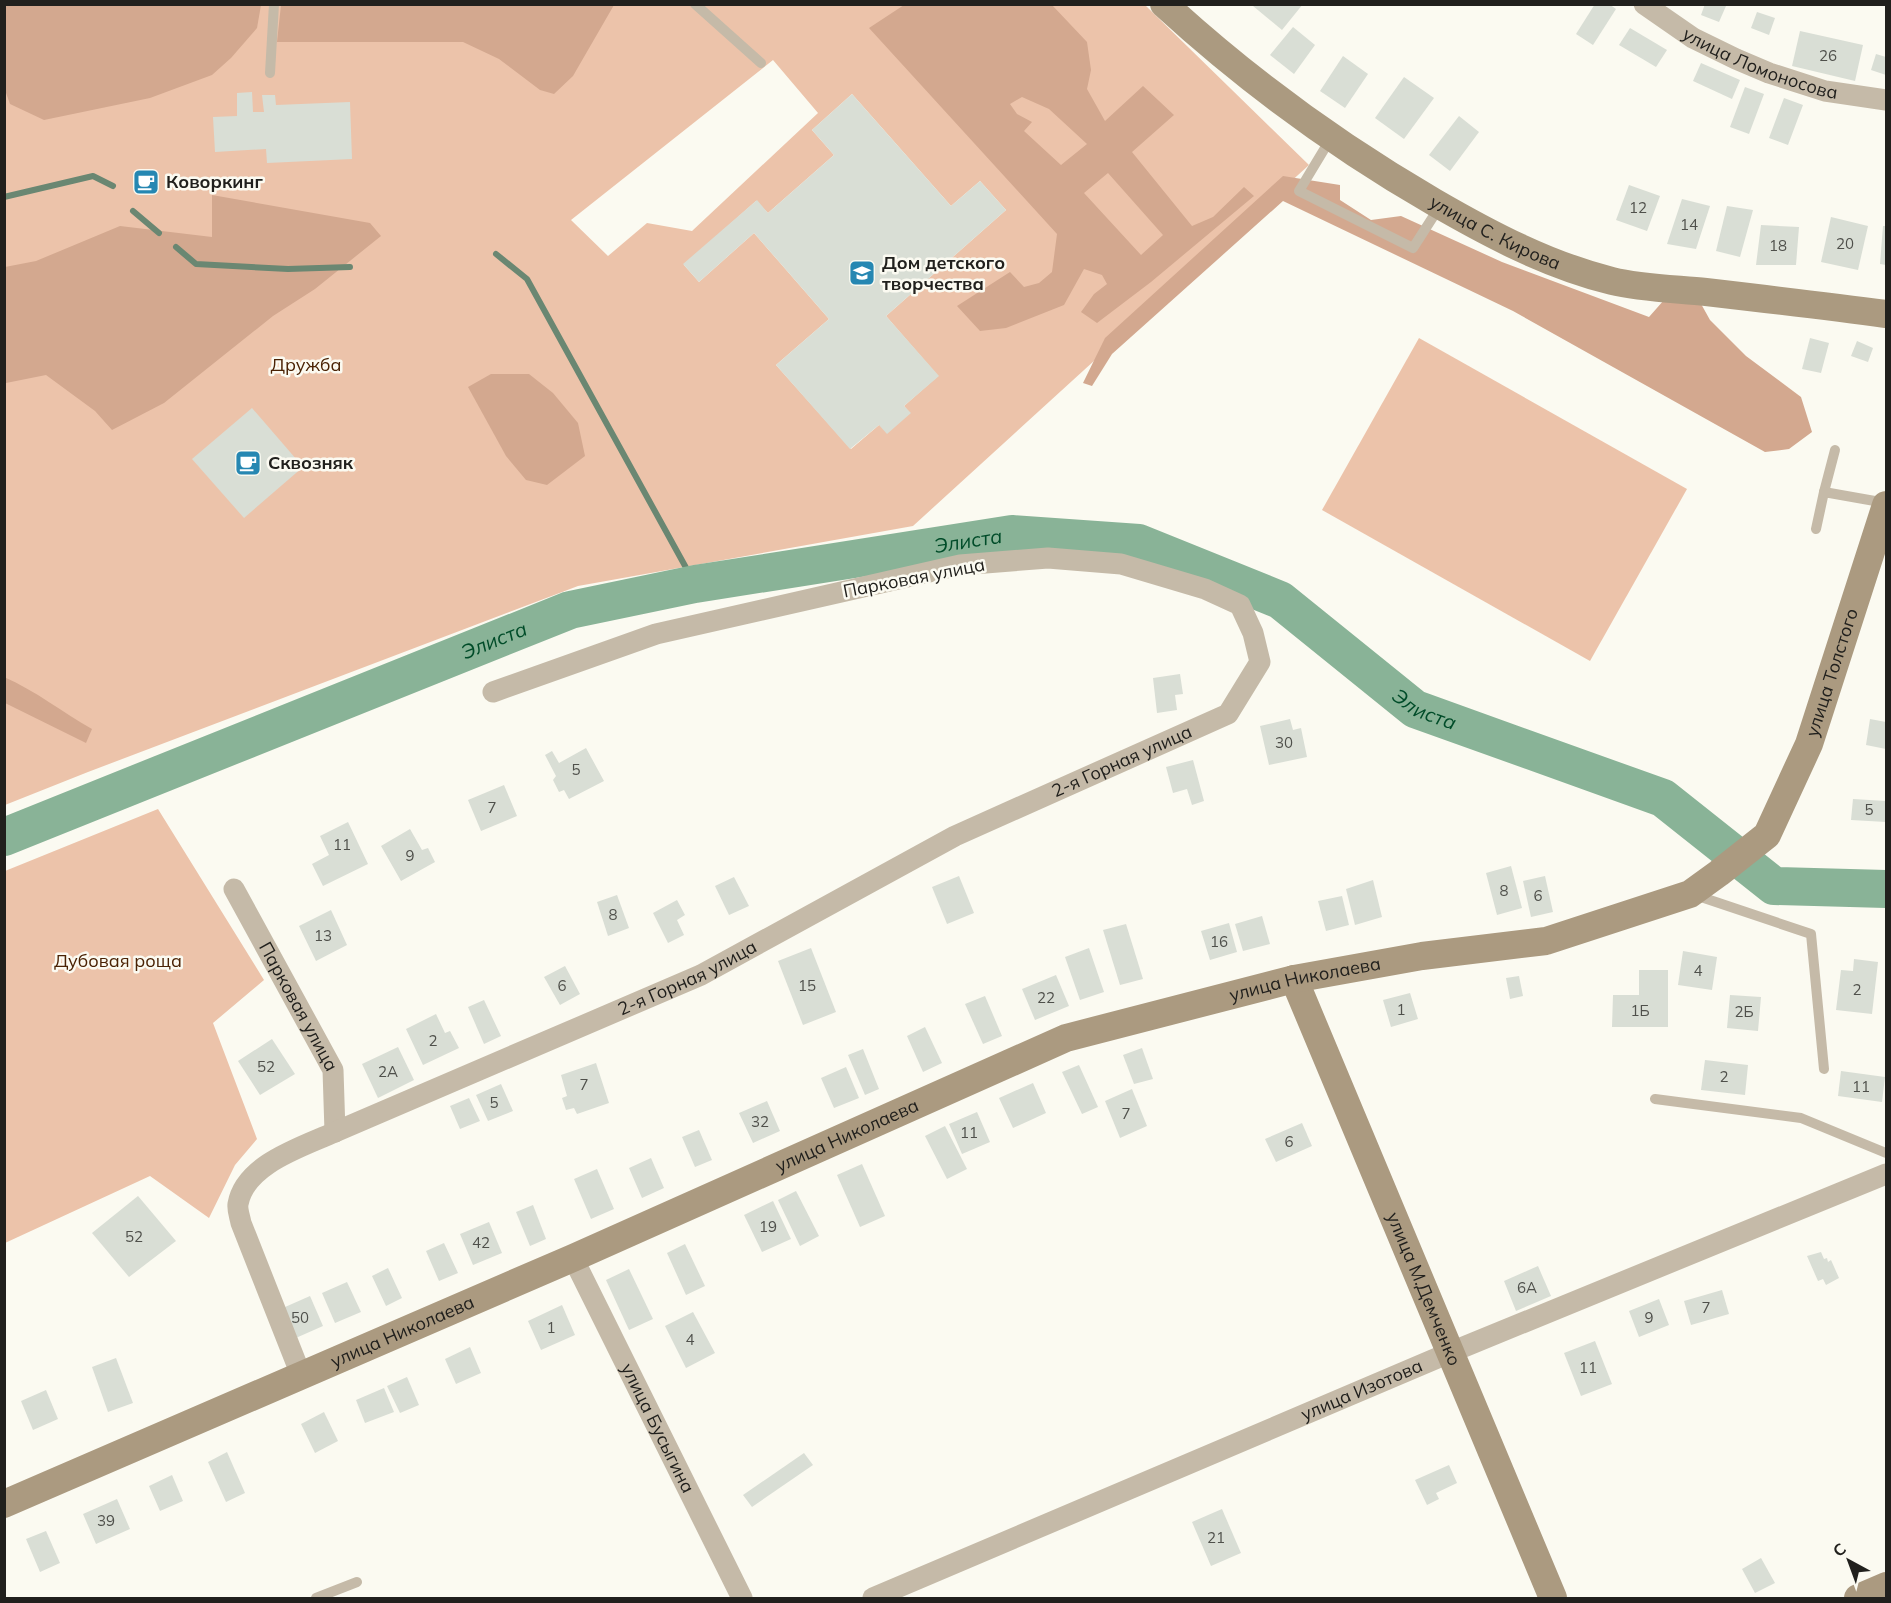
<svg xmlns="http://www.w3.org/2000/svg" width="1891" height="1603" font-family="Mulish,sans-serif">
  <style>
    .green { fill: #ecc3aa; fill-rule: evenodd }
    .forest { fill: #d3a88f; fill-rule: evenodd }
    .lines { fill: none; stroke-linecap: round; stroke-linejoin: round }
    .stream { stroke: #6a8772; stroke-width: 6 }
    .river { stroke: #89b397; stroke-width: 38 }
    .building { fill: #d9ded5 }
    .lane { stroke: #c5baa8; stroke-width: 10 }
    .street { stroke: #c5baa8; stroke-width: 21 }
    .secondary { stroke: #ab9a80; stroke-width: 28 }
    .labels { text-anchor: middle; stroke-width: 5; stroke-linejoin: round; paint-order: stroke }
    .number-label { font-size: 15px; fill: #4f504b }
    .street-label { font-size: 18px; fill: #21201d; stroke: #fbfaf1 }
    .poi-label { font-size: 18px; font-weight: bold; fill: #21201d; stroke: #fbfaf1; text-anchor: start }
    .park-label { font-size: 18px; fill: #4a2204; stroke: #fbfaf1 }
    .water-label { font-size: 20px; font-style: italic; fill: #004c29; stroke: #fbfaf1 }
  </style>
  <rect width="100%" height="100%" fill="#fbfaf1"/>
  <g class="green">
    <path d="M5,5H1145L1309,165L913,526L578,586L88,772L5,805ZM773,60L818,113L692,231L647,223L608,256L571,220ZM852,94L951,206L980,181L1006,210L886,316L938,376L904,406L910,413L879,425L851,449L776,365L829,319L754,233L699,282L684,265L756,201L768,213L834,155L812,130Z"/>
    <polygon points="1419,338 1687,489 1590,661 1322,510"/>
    <polygon points="158,809 264,980 213,1023 257,1139 235,1165 209,1218 150,1176 5,1243 5,871"/>
  </g>
  <g class="forest">
    <polygon points="4,5 5,4 261,5 257,28 231,58 212,75 150,98 44,120 10,104 5,90"/>
    <polygon points="281,5 614,5 573,76 554,94 540,90 499,59 463,42 277,42"/>
    <path d="M904,5H1052L1087,42L1091,70L1087,89L1105,121L1143,86L1174,115L1132,152L1192,226L1213,217L1244,187L1254,196L1151,282L1097,323L1081,312L1094,294L1107,284L1102,275L1084,269L1064,305L1006,328L980,331L957,306L1010,272L1024,287L1039,283L1052,272L1057,234L869,28ZM1022,97L1049,109L1087,144L1061,165L1024,131L1032,122L1017,114L1010,104ZM1108,173L1163,235L1141,255L1084,193Z"/>
    <polygon points="1283,176 1340,185 1340,200 1371,220 1401,216 1502,262 1649,317 1664,300 1700,302 1710,320 1746,356 1801,397 1812,432 1789,449 1765,452 1513,311 1283,201 1112,354 1092,386 1083,383 1105,338"/>
    <polygon points="212,195 370,223 381,236 315,289 273,316 164,403 112,430 95,411 46,375 6,383 5,385 4,341 6,334 4,332 5,267 36,261 120,226 212,237"/>
    <polygon points="491,374 529,374 553,393 578,423 585,456 547,485 526,480 506,456 468,387"/>
    <path d="M4,677C36,691 62,712 92,729L86,743L5,703Z"/>
  </g>
  <g class="lines">
    <g class="stream">
      <polyline points="4,197 93,176 113,186"/>
      <polyline points="133,211 159,233"/>
      <polyline points="176,247 196,264 288,269 350,267"/>
      <polyline points="496,254 527,279 695,584"/>
    </g>
    <path class="river" id="s1" d="M4,837L570,610L695,584L1012,534L1139,543L1280,600L1415,709L1663,798L1774,886L1886,889"/>
  </g>
  <g class="building">
    <polygon points="1254,4 1303,4 1282,30 1253,6"/>
    <polygon points="1595,4 1609,4 1616,9 1593,45 1576,34"/>
    <polygon points="1705,4 1726,6 1719,22 1701,15"/>
    <polygon points="1757,12 1775,18 1769,35 1751,28"/>
    <polygon points="1293,27 1315,45 1294,74 1270,55"/>
    <polygon points="1630,28 1667,50 1656,67 1619,45"/>
    <polygon points="1800,31 1863,45 1855,81 1792,66"/>
    <polygon points="1876,54 1886,57 1886,75 1871,70"/>
    <polygon points="1343,56 1368,74 1345,108 1320,91"/>
    <polygon points="1701,63 1740,80 1732,99 1693,81"/>
    <polygon points="1404,77 1434,98 1404,139 1375,118"/>
    <polygon points="1745,87 1764,94 1749,134 1730,127"/>
    <polygon points="252,92 253,112 264,112 262,95 275,95 276,105 350,102 352,159 267,163 266,149 215,152 213,117 237,116 237,93"/>
    <polygon points="852,94 951,206 980,181 1006,210 886,316 939,376 904,406 911,413 887,434 879,425 850,449 776,365 829,319 754,233 699,282 683,264 757,200 768,213 834,155 812,130"/>
    <polygon points="1784,98 1803,105 1788,145 1769,138"/>
    <polygon points="1459,116 1479,132 1450,171 1429,155"/>
    <polygon points="1629,185 1660,196 1647,231 1616,220"/>
    <polygon points="1682,199 1710,206 1696,249 1667,244"/>
    <polygon points="1727,206 1753,210 1740,257 1716,251"/>
    <polygon points="1831,217 1868,226 1858,270 1821,262"/>
    <polygon points="1761,225 1799,227 1796,265 1756,265"/>
    <polygon points="1883,226 1886,226 1886,265 1880,264"/>
    <polygon points="1810,338 1829,343 1821,373 1802,369"/>
    <polygon points="1857,341 1873,348 1868,362 1851,356"/>
    <polygon points="252,408 303,467 244,518 192,459"/>
    <polygon points="1180,674 1183,694 1175,695 1177,710 1157,713 1153,678"/>
    <polygon points="1290,719 1293,730 1301,728 1307,757 1269,765 1260,726"/>
    <polygon points="1870,719 1886,722 1886,749 1866,745"/>
    <polygon points="586,748 604,781 569,799 564,790 559,792 553,780 556,776 545,755 552,751 559,763"/>
    <polygon points="1193,760 1204,801 1192,805 1187,789 1173,793 1166,767"/>
    <polygon points="504,785 517,816 481,831 468,800"/>
    <polygon points="1853,799 1886,801 1886,822 1851,820"/>
    <polygon points="348,822 368,864 323,886 312,864 329,855 320,836"/>
    <polygon points="410,829 422,850 428,848 435,862 401,881 381,846"/>
    <polygon points="1511,866 1522,908 1497,915 1486,873"/>
    <polygon points="959,876 974,913 947,924 932,887"/>
    <polygon points="1545,876 1553,912 1531,917 1523,881"/>
    <polygon points="734,877 749,906 729,915 715,886"/>
    <polygon points="1373,880 1382,917 1355,925 1346,889"/>
    <polygon points="617,895 629,928 608,936 597,902"/>
    <polygon points="1342,896 1349,925 1326,931 1318,901"/>
    <polygon points="677,900 685,915 677,920 684,935 668,943 653,913"/>
    <polygon points="331,910 347,945 316,961 299,926"/>
    <polygon points="1262,916 1270,944 1243,951 1235,924"/>
    <polygon points="1229,923 1237,952 1210,960 1201,931"/>
    <polygon points="1126,924 1143,979 1120,985 1103,930"/>
    <polygon points="811,948 836,1012 803,1025 778,961"/>
    <polygon points="1089,948 1104,992 1080,1000 1065,957"/>
    <polygon points="1683,951 1717,957 1712,990 1678,985"/>
    <polygon points="1854,959 1878,962 1872,1014 1836,1010 1841,970 1853,971"/>
    <polygon points="565,966 580,994 560,1005 544,977"/>
    <polygon points="1639,970 1668,970 1668,1027 1612,1027 1613,995 1639,995"/>
    <polygon points="1056,975 1069,1006 1035,1020 1022,989"/>
    <polygon points="1519,976 1523,996 1510,999 1506,978"/>
    <polygon points="1410,993 1418,1019 1391,1027 1383,1000"/>
    <polygon points="1730,995 1761,997 1758,1031 1727,1028"/>
    <polygon points="985,996 1002,1036 983,1044 965,1004"/>
    <polygon points="484,1000 501,1036 484,1044 468,1007"/>
    <polygon points="436,1014 445,1033 450,1031 459,1048 423,1065 406,1029"/>
    <polygon points="925,1027 942,1063 923,1072 907,1036"/>
    <polygon points="272,1039 295,1074 260,1095 238,1061"/>
    <polygon points="398,1047 414,1080 378,1098 362,1064"/>
    <polygon points="1142,1048 1153,1079 1134,1084 1123,1055"/>
    <polygon points="863,1049 879,1089 865,1095 848,1055"/>
    <polygon points="1705,1060 1748,1065 1745,1095 1701,1090"/>
    <polygon points="596,1063 609,1103 577,1114 574,1108 566,1110 562,1098 567,1096 561,1075"/>
    <polygon points="1079,1065 1098,1107 1082,1114 1062,1072"/>
    <polygon points="846,1067 859,1098 834,1108 821,1078"/>
    <polygon points="1841,1071 1885,1077 1882,1102 1838,1096"/>
    <polygon points="1033,1083 1046,1113 1013,1128 999,1098"/>
    <polygon points="501,1084 513,1111 488,1121 476,1095"/>
    <polygon points="1132,1089 1147,1126 1120,1138 1105,1101"/>
    <polygon points="469,1098 480,1121 460,1129 450,1106"/>
    <polygon points="767,1101 780,1131 753,1143 739,1113"/>
    <polygon points="977,1112 990,1142 962,1154 949,1124"/>
    <polygon points="1302,1123 1312,1146 1276,1162 1265,1139"/>
    <polygon points="945,1126 967,1169 947,1179 925,1136"/>
    <polygon points="699,1130 712,1160 695,1167 682,1137"/>
    <polygon points="651,1158 664,1188 642,1198 629,1168"/>
    <polygon points="862,1164 885,1216 860,1227 837,1175"/>
    <polygon points="597,1169 614,1209 591,1219 574,1179"/>
    <polygon points="796,1191 819,1236 800,1246 778,1200"/>
    <polygon points="138,1196 176,1241 129,1277 92,1233"/>
    <polygon points="773,1201 791,1239 762,1252 744,1215"/>
    <polygon points="533,1205 546,1239 530,1246 516,1212"/>
    <polygon points="489,1222 502,1253 473,1265 460,1234"/>
    <polygon points="444,1243 458,1273 439,1281 426,1251"/>
    <polygon points="685,1244 705,1286 686,1295 667,1253"/>
    <polygon points="1821,1252 1824,1259 1827,1258 1828,1262 1831,1260 1839,1278 1826,1285 1823,1279 1818,1281 1807,1256"/>
    <polygon points="1538,1266 1551,1296 1516,1311 1504,1281"/>
    <polygon points="388,1268 402,1298 386,1306 372,1276"/>
    <polygon points="629,1269 653,1319 629,1330 606,1280"/>
    <polygon points="347,1282 361,1312 335,1323 322,1293"/>
    <polygon points="1722,1290 1729,1314 1691,1325 1684,1301"/>
    <polygon points="310,1296 323,1326 289,1341 276,1311"/>
    <polygon points="1659,1299 1669,1325 1639,1337 1629,1311"/>
    <polygon points="562,1305 575,1335 541,1350 528,1321"/>
    <polygon points="693,1312 715,1353 686,1368 665,1326"/>
    <polygon points="1595,1341 1612,1384 1581,1396 1564,1353"/>
    <polygon points="470,1347 481,1373 456,1384 445,1359"/>
    <polygon points="116,1358 133,1403 108,1412 92,1367"/>
    <polygon points="407,1377 419,1405 400,1413 387,1386"/>
    <polygon points="384,1388 394,1412 365,1423 356,1400"/>
    <polygon points="46,1390 58,1419 33,1430 21,1401"/>
    <polygon points="324,1412 338,1441 315,1453 301,1424"/>
    <polygon points="227,1452 245,1493 226,1502 208,1462"/>
    <polygon points="804,1453 813,1465 752,1507 743,1495"/>
    <polygon points="1449,1465 1457,1483 1436,1493 1439,1499 1427,1505 1415,1480"/>
    <polygon points="172,1475 183,1501 160,1511 149,1486"/>
    <polygon points="117,1499 130,1529 96,1544 83,1514"/>
    <polygon points="1222,1509 1241,1553 1211,1566 1192,1522"/>
    <polygon points="46,1531 60,1563 40,1572 26,1539"/>
    <polygon points="1761,1558 1775,1583 1755,1593 1742,1569"/>
  </g>
  <g class="lines">
    <g class="lane">
      <polyline points="695,4 761,63"/>
      <polyline points="270,73 274,4"/>
      <polyline points="1331,138 1299,191 1413,248 1440,206"/>
      <polyline points="1824,492 1835,450"/>
      <polyline points="1816,529 1824,492 1886,503"/>
      <polyline points="1695,895 1811,934 1824,1069"/>
      <polyline points="1655,1099 1801,1118 1886,1153"/>
      <polyline points="316,1598 357,1582"/>
    </g>
    <g class="street">
      <path id="s2" d="M1644,4L1693,38L1736,59L1769,73L1825,91L1886,100"/>
      <path id="s3" d="M234,889L333,1070L335,1132"/>
      <path id="s4" d="M573,1258L742,1598"/>
      <path id="s5" d="M301,1375L241,1223C240,1217 237,1210 238,1204C245,1164 302,1147 335,1132L701,975L955,836L1228,714L1260,662L1253,633L1240,605L1205,589L1121,564L1048,558L960,565L656,634L493,692"/>
      <path id="s6" d="M873,1598L1449,1353L1886,1174"/>
    </g>
    <g class="secondary">
      <path id="s7" d="M1164,4C1247,80 1337,146 1434,202C1491,235 1548,265 1612,281C1640,288 1677,289 1706,292C1766,299 1826,306 1886,314"/>
      <path id="s8" d="M1294,979L1553,1598"/>
      <path id="s9" d="M4,1504L573,1258L1066,1038L1294,979L1422,956L1546,941L1690,894L1719,873L1767,835L1809,744L1886,505"/>
      <polyline points="1858,1598 1886,1586"/>
    </g>
  </g>
  <defs>
    <symbol id="cafe-square" viewBox="-11 -11 22 22"><rect x="-9" y="-9" width="18" height="18" rx="4" fill="#2687b2" stroke="#fbfaf1"/><path d="M-5.5-4.5H6V0H3Q3 3.5 0 3.5H-2.5Q-5.5 3.5-5.5 0ZM3-3.2v2h1.7v-2ZM-6 4.5H4V6H-6Z" fill="#fff"/></symbol>
    <symbol id="school-square" viewBox="-11 -11 22 22"><rect x="-9" y="-9" width="18" height="18" rx="4" fill="#2687b2" stroke="#fbfaf1"/><path d="M0-5L7-2L0 1L-7-2ZM-4 1L0 2.5L4 1V4Q0 6-4 4Z" fill="#fff"/></symbol>
  </defs>
  <g fill-rule="evenodd">
    <use href="#cafe-square" x="131" y="167" width="30" height="30"/>
    <use href="#school-square" x="847" y="258" width="30" height="30"/>
    <use href="#cafe-square" x="233" y="448" width="30" height="30"/>
  </g>
  <g class="labels">
    <g class="number-label">
      <text x="1828" y="61">26</text>
      <text x="1638" y="213">12</text>
      <text x="1689" y="230">14</text>
      <text x="1845" y="249">20</text>
      <text x="1778" y="251">18</text>
      <text x="1284" y="748">30</text>
      <text x="576" y="775">5</text>
      <text x="492" y="813">7</text>
      <text x="1869" y="815">5</text>
      <text x="342" y="850">11</text>
      <text x="410" y="861">9</text>
      <text x="1504" y="896">8</text>
      <text x="1538" y="901">6</text>
      <text x="613" y="920">8</text>
      <text x="323" y="941">13</text>
      <text x="1219" y="947">16</text>
      <text x="1698" y="976">4</text>
      <text x="562" y="991">6</text>
      <text x="807" y="991">15</text>
      <text x="1857" y="995">2</text>
      <text x="1046" y="1003">22</text>
      <text x="1401" y="1015">1</text>
      <text x="1640" y="1016">1Б</text>
      <text x="1744" y="1017">2Б</text>
      <text x="433" y="1046">2</text>
      <text x="266" y="1072">52</text>
      <text x="388" y="1077">2А</text>
      <text x="1724" y="1082">2</text>
      <text x="584" y="1090">7</text>
      <text x="1861" y="1092">11</text>
      <text x="494" y="1108">5</text>
      <text x="1126" y="1119">7</text>
      <text x="760" y="1127">32</text>
      <text x="969" y="1138">11</text>
      <text x="1289" y="1147">6</text>
      <text x="768" y="1232">19</text>
      <text x="134" y="1242">52</text>
      <text x="481" y="1248">42</text>
      <text x="1527" y="1293">6А</text>
      <text x="1706" y="1313">7</text>
      <text x="300" y="1323">50</text>
      <text x="1649" y="1323">9</text>
      <text x="551" y="1333">1</text>
      <text x="690" y="1345">4</text>
      <text x="1588" y="1373">11</text>
      <text x="106" y="1526">39</text>
      <text x="1216" y="1543">21</text>
    </g>
    <g class="street-label">
      <text dy="6" stroke="none"><textPath href="#s2" startOffset="132">улица Ломоносова</textPath></text>
      <text dy="6" stroke="none"><textPath href="#s7" startOffset="404">улица С. Кирова</textPath></text>
      <text transform="translate(914 578) rotate(-11)" y="6">Парковая улица</text>
      <text dy="6" stroke="none"><textPath href="#s9" startOffset="2074">улица Толстого</textPath></text>
      <text dy="6" stroke="none"><textPath href="#s5" startOffset="1179">2-я Горная улица</textPath></text>
      <text dy="6" stroke="none"><textPath href="#s5" startOffset="693">2-я Горная улица</textPath></text>
      <text dy="6" stroke="none"><textPath href="#s9" startOffset="1406">улица Николаева</textPath></text>
      <text dy="6" stroke="none"><textPath href="#s3" startOffset="134">Парковая улица</textPath></text>
      <text dy="6" stroke="none"><textPath href="#s9" startOffset="920">улица Николаева</textPath></text>
      <text dy="6" stroke="none"><textPath href="#s8" startOffset="336">улица М.Демченко</textPath></text>
      <text dy="6" stroke="none"><textPath href="#s9" startOffset="434">улица Николаева</textPath></text>
      <text dy="6" stroke="none"><textPath href="#s6" startOffset="531">улица Изотова</textPath></text>
      <text dy="6" stroke="none"><textPath href="#s4" startOffset="190">улица Бусыгина</textPath></text>
    </g>
    <g class="poi-label">
      <text x="166" y="188">Коворкинг</text>
      <text x="882" y="269">Дом детского<tspan x="882" dy="21">творчества</tspan></text>
      <text x="268" y="469">Сквозняк</text>
    </g>
    <g class="park-label">
      <text x="306" y="371">Дружба</text>
      <text x="118" y="967">Дубовая роща</text>
    </g>
    <g class="water-label">
      <text dy="7" stroke="none"><textPath href="#s1" startOffset="1014">Элиста</textPath></text>
      <text dy="7" stroke="none"><textPath href="#s1" startOffset="528">Элиста</textPath></text>
      <text dy="7" stroke="none"><textPath href="#s1" startOffset="1520">Элиста</textPath></text>
    </g>
  </g>
  <rect width="1891" height="1603" fill="none" stroke="#21201d" stroke-width="12"/>
  <g transform="translate(1849 1561) rotate(319)" stroke="#fbfaf1" stroke-width="4.5" paint-order="stroke">
  <path d="M0-4.5L10 22L0 15L-10 22Z" fill="#21201d"/>
  <text y="-9" font-size="16" font-weight="bold" text-anchor="middle" fill="#21201d">С</text>
  </g>
</svg>
